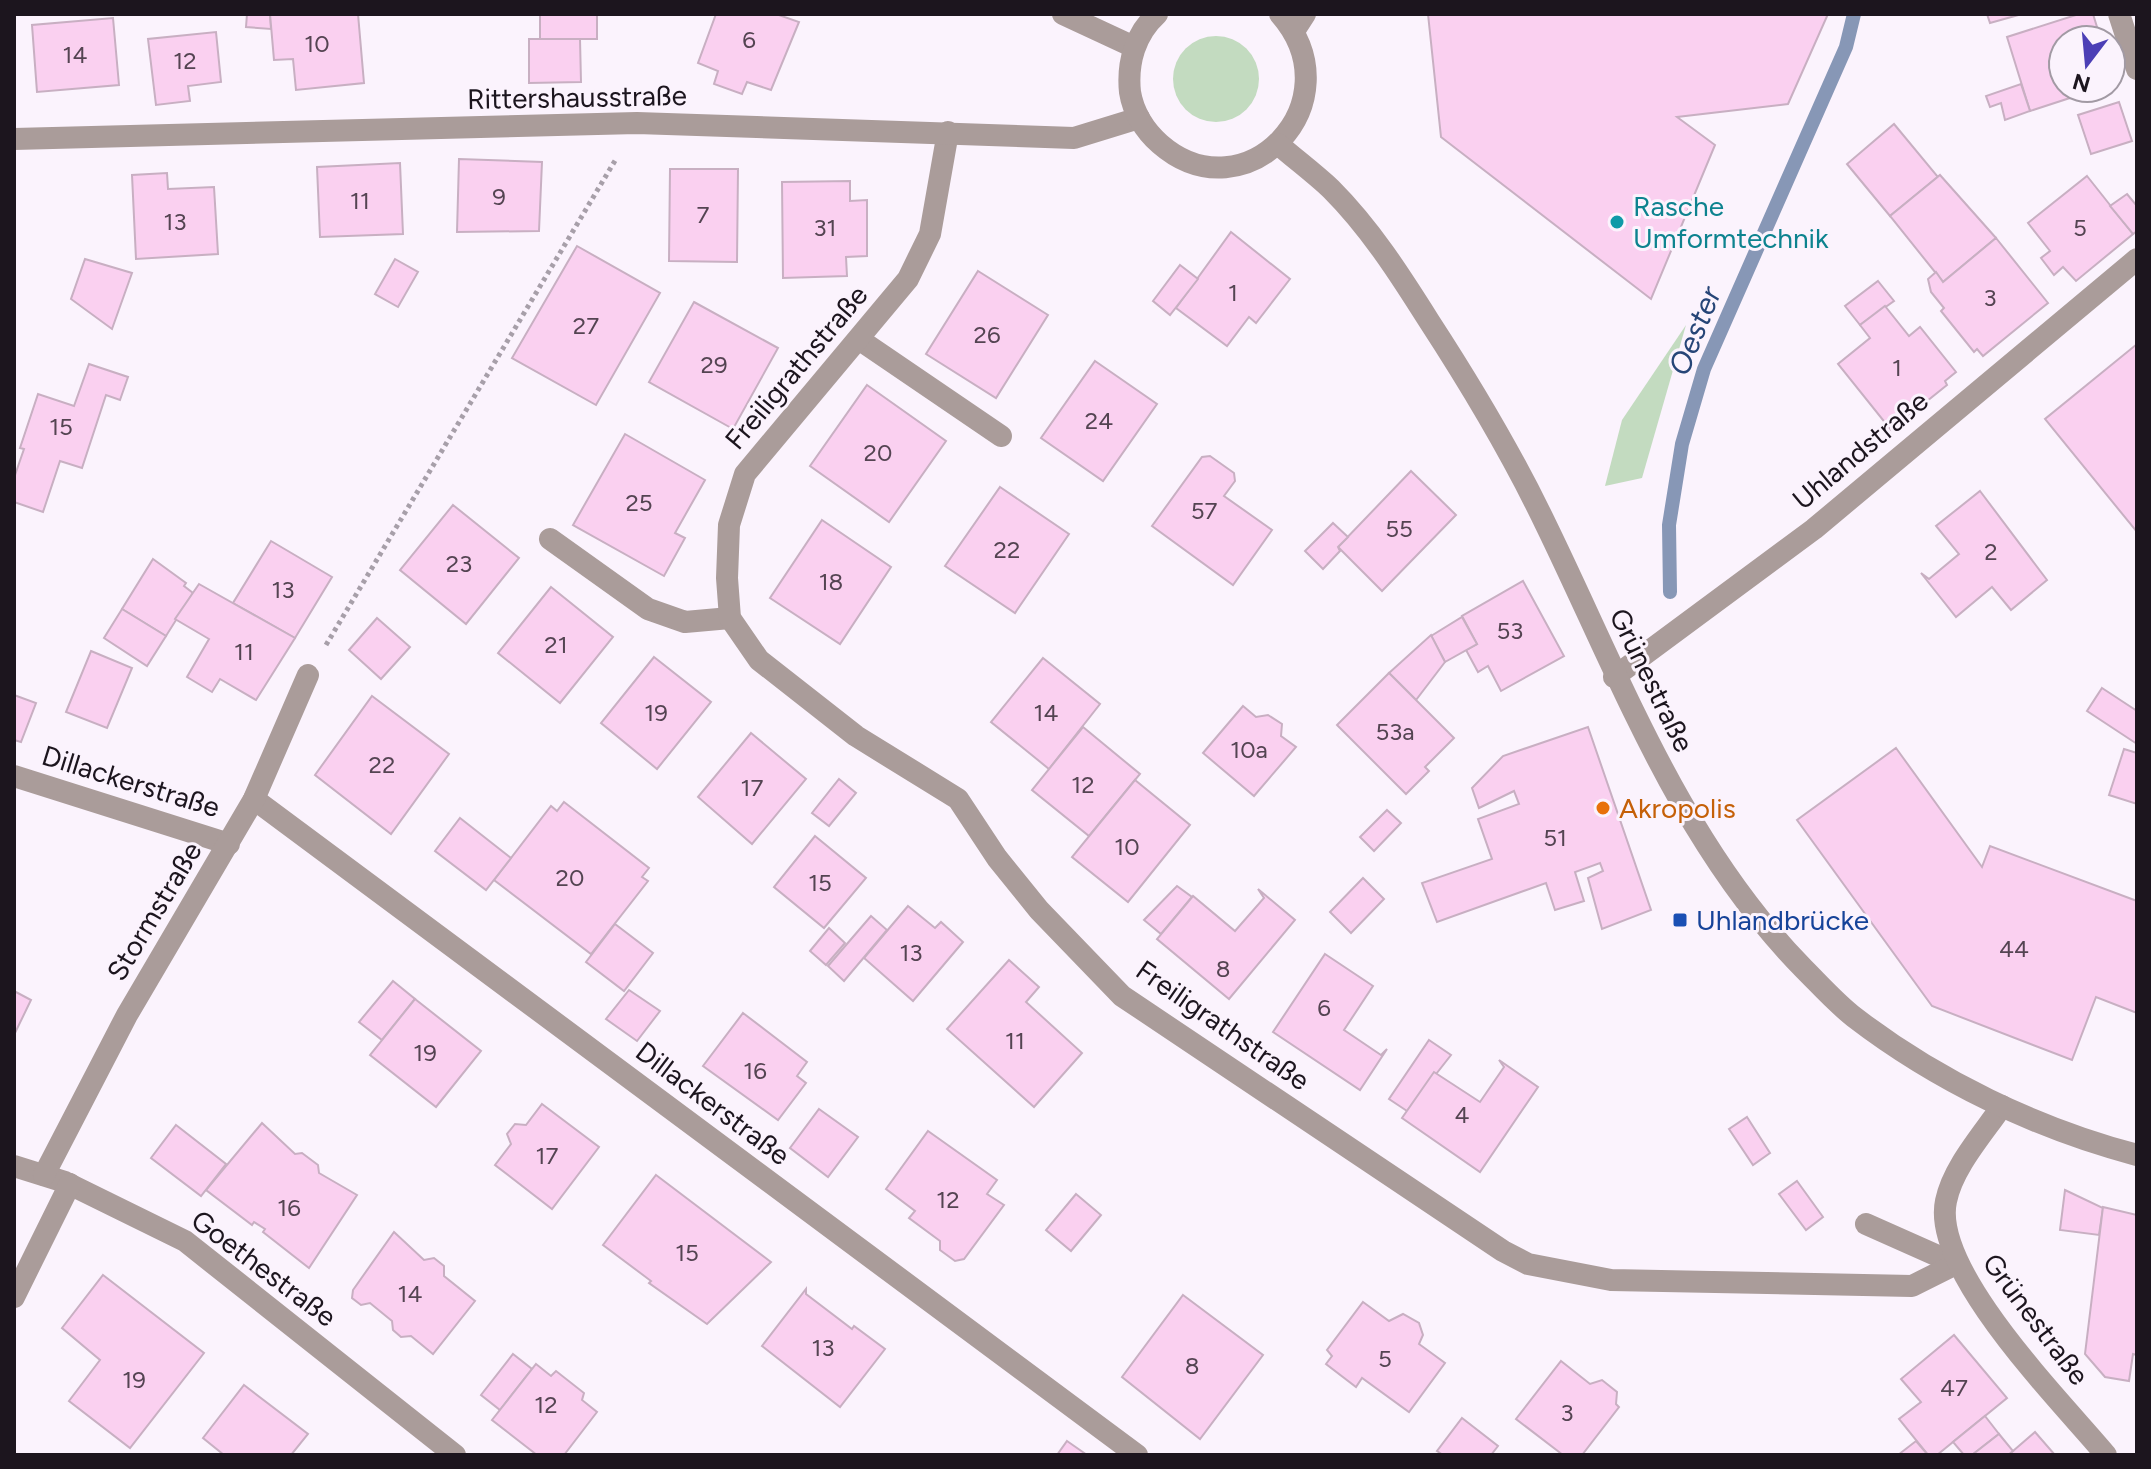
<svg xmlns="http://www.w3.org/2000/svg" width="2151" height="1469" font-family="Figtree,sans-serif">
  <style>
    .green { fill: #c3dbc0 }
    .lines { fill: none; stroke-linecap: round; stroke-linejoin: round }
    .stream { stroke: #8797b6; stroke-width: 14 }
    .building { fill: #fad0f0; stroke: #c8afc2; stroke-width: 2 }
    .path { stroke: #a79fa9; stroke-width: 5; stroke-dasharray: 4 4; stroke-linecap: butt }
    .service { stroke: #aa9c9a; stroke-width: 22 }
    .minor { stroke: #aa9c9a; stroke-width: 22 }
    .tertiary { stroke: #aa9c9a; stroke-width: 22 }
    .culture-dot { fill: #0f9aa8; stroke: #fbf3fd; stroke-width: 3 }
    .food-dot { fill: #e8710a; stroke: #fbf3fd; stroke-width: 3 }
    .transit-dot { fill: #1a4fb4; stroke: #fbf3fd; stroke-width: 3 }
    .labels { text-anchor: middle; stroke-width: 6; stroke-linejoin: round; paint-order: stroke }
    .number-label { font-size: 24px; fill: #544452 }
    .street-label { font-size: 28px; fill: #1c151e; stroke: #fbf3fd }
    .culture-label { font-size: 28px; fill: #0d838f; stroke: #fbf3fd; text-anchor: start }
    .food-label { font-size: 28px; fill: #c56008; stroke: #fbf3fd; text-anchor: start }
    .transit-label { font-size: 28px; fill: #164399; stroke: #fbf3fd; text-anchor: start }
    .water-label { font-size: 30px; font-style: italic; fill: #264577; stroke: #fbf3fd }
  </style>
  <rect width="100%" height="100%" fill="#fbf3fd"/>
  <g class="green">
    <circle cx="1216" cy="79" r="43"/>
    <polygon points="1686,325 1642,478 1605,486 1622,420"/>
  </g>
  <g class="lines">
    <polyline class="stream" points="1670,592 1669,525 1682,444 1704,369 1846,47 1854,14"/>
  </g>
  <g class="building">
    <polygon points="247,14 270,14 271,29 246,27"/>
    <polygon points="270,14 358,14 364,83 296,90 293,59 274,60"/>
    <rect x="540" y="14" width="57" height="25"/>
    <polygon points="716,14 776,14 799,22 771,90 747,82 742,94 714,84 718,71 698,63"/>
    <polygon points="1428,14 1828,14 1788,104 1677,117 1715,145 1651,299 1441,137"/>
    <polygon points="1987,14 2022,14 1990,23"/>
    <polygon points="2079,14 2093,14 2101,40 2063,40 2063,88 2077,88 2079,95 2030,111 2007,37"/>
    <polygon points="113,18 119,85 37,92 32,25"/>
    <polygon points="216,32 221,82 188,86 190,101 156,105 148,39"/>
    <polygon points="529,39 580,39 581,82 529,83"/>
    <polygon points="2021,84 2030,111 2005,120 2001,103 1990,107 1986,96"/>
    <polygon points="2119,102 2132,141 2091,154 2078,115"/>
    <polygon points="1894,124 1938,177 1890,216 1847,164"/>
    <polygon points="459,159 542,162 539,231 457,232"/>
    <polygon points="400,163 403,234 320,237 317,167"/>
    <polygon points="670,169 738,169 737,262 669,261"/>
    <polygon points="167,173 168,189 214,187 218,254 136,259 132,175"/>
    <polygon points="1940,175 1996,238 1943,282 1890,216"/>
    <polygon points="2087,176 2133,234 2076,281 2063,267 2054,275 2041,258 2050,251 2028,223"/>
    <polygon points="850,181 850,201 867,200 867,256 846,257 847,276 783,278 782,182"/>
    <polygon points="2127,194 2137,206 2137,231 2133,234 2110,206"/>
    <polygon points="1231,232 1290,279 1256,323 1249,317 1227,346 1176,308"/>
    <polygon points="1996,238 2048,303 1983,356 1977,349 1974,352 1941,311 1944,308 1931,292 1928,279 1936,272 1943,282"/>
    <polygon points="577,246 660,293 596,405 512,358"/>
    <polygon points="85,259 132,273 112,329 71,299"/>
    <polygon points="395,259 418,272 398,307 375,294"/>
    <polygon points="1180,265 1198,279 1170,315 1153,301"/>
    <polygon points="978,271 1048,315 996,398 926,354"/>
    <polygon points="1878,281 1894,301 1860,325 1845,306"/>
    <polygon points="694,302 778,348 733,429 649,382"/>
    <polygon points="1885,306 1909,336 1920,327 1956,372 1945,381 1947,385 1891,430 1838,364 1870,338 1860,325"/>
    <polygon points="2137,344 2137,532 2045,419"/>
    <polygon points="1095,361 1157,404 1103,481 1041,438"/>
    <polygon points="89,364 128,377 120,400 106,395 82,468 60,461 43,512 14,502 14,478 24,449 20,448 38,394 74,406"/>
    <polygon points="867,385 946,441 889,522 810,466"/>
    <polygon points="625,434 705,480 675,533 685,538 664,576 573,525"/>
    <polygon points="1210,456 1234,473 1235,481 1224,496 1272,530 1233,585 1152,526 1202,457"/>
    <polygon points="1411,471 1456,515 1382,591 1338,547"/>
    <polygon points="1000,487 1069,534 1015,613 945,566"/>
    <polygon points="1980,491 2047,580 2011,610 1992,587 1956,617 1921,573 1929,579 1959,554 1936,526"/>
    <polygon points="453,505 519,558 466,624 400,570"/>
    <polygon points="822,520 891,567 840,644 770,598"/>
    <polygon points="1333,523 1348,537 1338,547 1340,551 1323,569 1305,551"/>
    <polygon points="271,541 332,577 295,638 233,603"/>
    <polygon points="153,559 186,583 184,586 193,593 166,636 122,609"/>
    <polygon points="1523,581 1564,656 1501,691 1488,666 1478,672 1466,650 1477,644 1462,616"/>
    <polygon points="199,584 295,638 256,700 220,679 212,692 187,677 209,639 175,619"/>
    <polygon points="551,587 613,637 560,703 498,653"/>
    <polygon points="122,609 166,636 147,666 104,638"/>
    <polygon points="1462,617 1477,644 1445,662 1431,636"/>
    <polygon points="377,618 410,647 381,679 349,650"/>
    <polygon points="1431,635 1445,662 1416,700 1389,673"/>
    <polygon points="91,651 132,668 107,728 66,712"/>
    <polygon points="654,657 711,702 657,769 601,723"/>
    <polygon points="1043,658 1100,704 1049,769 991,722"/>
    <polygon points="1389,673 1454,738 1425,767 1429,771 1406,794 1337,725"/>
    <polygon points="2102,688 2137,711 2137,744 2087,711"/>
    <polygon points="14,695 36,703 21,742 14,740"/>
    <polygon points="372,696 449,754 391,834 315,775"/>
    <polygon points="1243,706 1256,717 1268,715 1282,724 1281,736 1296,747 1254,796 1203,753"/>
    <polygon points="1083,727 1140,774 1089,836 1032,790"/>
    <polygon points="1588,727 1651,910 1602,929 1588,878 1603,871 1600,863 1575,872 1584,901 1555,910 1546,883 1437,922 1422,883 1492,859 1478,819 1519,804 1514,791 1479,808 1472,788 1503,756"/>
    <polygon points="751,733 806,779 752,844 698,797"/>
    <polygon points="1896,748 1982,867 1990,846 2137,901 2137,1013 2096,997 2072,1060 1932,1006 1797,820"/>
    <polygon points="2124,749 2137,753 2137,804 2109,795"/>
    <polygon points="839,779 856,793 829,826 812,813"/>
    <polygon points="1135,780 1190,825 1128,902 1072,857"/>
    <polygon points="564,802 649,868 642,877 648,881 591,954 494,880 551,806 557,811"/>
    <polygon points="1387,810 1401,823 1374,851 1360,837"/>
    <polygon points="460,818 511,858 486,890 435,851"/>
    <polygon points="815,836 866,878 824,928 774,887"/>
    <polygon points="1363,878 1384,899 1351,933 1330,912"/>
    <polygon points="1177,886 1192,897 1161,934 1144,920"/>
    <polygon points="1258,889 1295,920 1229,999 1157,939 1193,896 1235,931 1264,898"/>
    <polygon points="908,906 935,928 941,922 963,942 913,1001 864,958"/>
    <polygon points="871,916 887,930 844,981 828,966"/>
    <polygon points="615,924 653,953 624,991 586,962"/>
    <polygon points="829,928 845,943 826,965 810,951"/>
    <polygon points="1325,954 1373,986 1344,1030 1381,1055 1387,1049 1360,1090 1273,1032"/>
    <polygon points="1009,960 1039,987 1026,1002 1082,1053 1034,1107 947,1029"/>
    <polygon points="393,981 415,999 382,1040 359,1022"/>
    <polygon points="629,990 660,1011 637,1041 606,1019"/>
    <polygon points="14,991 31,1000 14,1035"/>
    <polygon points="415,999 481,1051 436,1107 370,1055"/>
    <polygon points="743,1013 807,1062 797,1076 806,1083 778,1120 703,1066"/>
    <polygon points="1429,1040 1451,1055 1407,1111 1389,1099"/>
    <polygon points="1499,1060 1538,1087 1480,1172 1402,1118 1434,1072 1480,1102 1504,1067"/>
    <polygon points="542,1104 599,1147 552,1209 495,1165 511,1144 507,1134 515,1124 526,1125"/>
    <polygon points="819,1109 858,1137 828,1177 790,1148"/>
    <polygon points="1747,1117 1770,1153 1753,1165 1729,1129"/>
    <polygon points="262,1123 295,1154 302,1153 318,1165 319,1173 357,1195 309,1268 263,1232 265,1229 254,1222 252,1225 206,1190"/>
    <polygon points="176,1125 226,1164 201,1196 151,1158"/>
    <polygon points="928,1131 997,1180 987,1194 1004,1205 964,1259 955,1261 940,1250 940,1241 909,1218 915,1211 886,1189"/>
    <polygon points="656,1175 771,1262 707,1324 649,1283 651,1281 603,1245"/>
    <polygon points="1797,1181 1823,1217 1806,1230 1779,1194"/>
    <polygon points="2065,1190 2103,1208 2099,1235 2060,1230"/>
    <polygon points="1076,1194 1101,1215 1071,1251 1046,1230"/>
    <polygon points="2103,1207 2137,1215 2137,1355 2133,1354 2129,1381 2105,1377 2085,1354"/>
    <polygon points="394,1232 424,1260 434,1258 444,1266 444,1276 475,1301 433,1354 411,1336 401,1337 393,1330 392,1321 370,1303 361,1305 352,1298 353,1290"/>
    <polygon points="103,1275 204,1353 130,1448 69,1401 100,1360 62,1328"/>
    <polygon points="806,1289 806,1294 852,1329 854,1326 885,1349 840,1407 762,1346"/>
    <polygon points="1183,1295 1263,1355 1200,1439 1122,1377"/>
    <polygon points="1363,1302 1389,1321 1403,1314 1419,1323 1423,1335 1419,1344 1445,1363 1409,1412 1362,1378 1356,1387 1326,1364 1332,1356 1327,1350"/>
    <polygon points="1954,1335 2007,1398 1937,1455 1928,1455 1899,1419 1921,1402 1901,1379"/>
    <polygon points="513,1354 532,1369 500,1410 481,1395"/>
    <polygon points="1561,1361 1590,1384 1602,1380 1617,1392 1616,1404 1619,1407 1582,1455 1563,1455 1516,1419"/>
    <polygon points="536,1364 551,1376 556,1371 584,1393 582,1400 597,1412 564,1455 537,1455 492,1420"/>
    <polygon points="244,1385 308,1434 291,1455 224,1455 203,1438"/>
    <polygon points="1985,1416 1999,1434 1972,1455 1964,1455 1953,1442"/>
    <polygon points="1462,1418 1498,1446 1491,1455 1443,1455 1437,1451"/>
    <polygon points="2035,1432 2055,1455 2008,1455 2013,1451"/>
    <polygon points="1999,1434 2013,1451 2008,1455 1972,1455"/>
    <polygon points="1067,1441 1087,1455 1057,1455"/>
    <polygon points="1916,1441 1928,1455 1898,1455"/>
  </g>
  <g class="lines">
    <polyline class="path" points="326,645 616,159"/>
    <g class="service">
      <polyline points="860,340 1001,436"/>
      <polyline points="550,539 648,609 685,622 730,618"/>
      <polyline points="1866,1224 1956,1264"/>
    </g>
    <g class="minor">
      <polyline points="2119,14 2137,69"/>
      <polyline points="1294,31 1305,14"/>
      <polyline points="948,132 930,234 908,279 745,474 729,525 727,578 730,618 759,660 856,736 958,799 997,858 1039,910 1122,996 1503,1251 1528,1264 1611,1280 1912,1286 1956,1264"/>
      <polyline points="14,139 637,123 1074,138 1139,118"/>
      <polyline points="1614,677 1814,529 2137,259"/>
      <polyline points="14,776 229,844"/>
      <polyline points="254,799 1137,1455"/>
      <path d="M2002,1106C1983,1134 1953,1167 1946,1201C1931,1271 2062,1402 2106,1455"/>
      <polyline points="14,1166 65,1182 185,1241 455,1455"/>
      <polyline points="44,1175 127,1015 254,799 308,675"/>
      <polyline points="14,1297 70,1184"/>
    </g>
    <g class="tertiary">
      <polyline points="1063,14 1134,47"/>
      <path d="M1157,14C1135,34 1127,63 1130,92C1133,112 1145,131 1160,144C1245,218 1357,102 1280,14"/>
      <path d="M1278,144C1295,159 1314,173 1331,189C1370,228 1400,275 1429,321C1472,387 1512,454 1546,525C1621,679 1681,844 1804,969C1820,985 1836,1003 1854,1017C1936,1080 2037,1129 2137,1155"/>
    </g>
  </g>
  <circle class="culture-dot" cx="1617" cy="222" r="8"/>
  <circle class="food-dot" cx="1603" cy="808" r="8"/>
  <rect class="transit-dot" x="1672" y="912" width="16" height="16" rx="4"/>
  <g class="labels">
    <g class="number-label">
      <text x="749" y="48">6</text>
      <text x="317" y="52">10</text>
      <text x="75" y="63">14</text>
      <text x="185" y="69">12</text>
      <text x="499" y="205">9</text>
      <text x="360" y="209">11</text>
      <text x="703" y="223">7</text>
      <text x="175" y="230">13</text>
      <text x="825" y="236">31</text>
      <text x="2080" y="236">5</text>
      <text x="1233" y="301">1</text>
      <text x="1990" y="306">3</text>
      <text x="586" y="334">27</text>
      <text x="987" y="343">26</text>
      <text x="714" y="373">29</text>
      <text x="1897" y="376">1</text>
      <text x="1099" y="429">24</text>
      <text x="61" y="435">15</text>
      <text x="878" y="461">20</text>
      <text x="639" y="511">25</text>
      <text x="1204" y="519">57</text>
      <text x="1399" y="537">55</text>
      <text x="1007" y="558">22</text>
      <text x="1991" y="560">2</text>
      <text x="459" y="572">23</text>
      <text x="831" y="590">18</text>
      <text x="283" y="598">13</text>
      <text x="1510" y="639">53</text>
      <text x="556" y="653">21</text>
      <text x="244" y="660">11</text>
      <text x="656" y="721">19</text>
      <text x="1046" y="721">14</text>
      <text x="1395" y="740">53a</text>
      <text x="1249" y="758">10a</text>
      <text x="382" y="773">22</text>
      <text x="1083" y="793">12</text>
      <text x="752" y="796">17</text>
      <text x="1555" y="846">51</text>
      <text x="1127" y="855">10</text>
      <text x="570" y="886">20</text>
      <text x="820" y="891">15</text>
      <text x="2014" y="957">44</text>
      <text x="911" y="961">13</text>
      <text x="1223" y="977">8</text>
      <text x="1324" y="1016">6</text>
      <text x="1015" y="1049">11</text>
      <text x="425" y="1061">19</text>
      <text x="755" y="1079">16</text>
      <text x="1462" y="1123">4</text>
      <text x="547" y="1164">17</text>
      <text x="948" y="1208">12</text>
      <text x="289" y="1216">16</text>
      <text x="687" y="1261">15</text>
      <text x="410" y="1302">14</text>
      <text x="823" y="1356">13</text>
      <text x="1385" y="1367">5</text>
      <text x="1192" y="1374">8</text>
      <text x="134" y="1388">19</text>
      <text x="1954" y="1396">47</text>
      <text x="546" y="1413">12</text>
      <text x="1567" y="1421">3</text>
    </g>
    <g class="street-label">
      <text transform="translate(577 97) rotate(-1)" y="10">Rittershausstraße</text>
      <text transform="translate(796 367) rotate(-50)" y="10">Freiligrathstraße</text>
      <text transform="translate(1860 450) rotate(-40)" y="10">Uhlandstraße</text>
      <text transform="translate(1652 680) rotate(64)" y="10">Grünestraße</text>
      <text transform="translate(131 781) rotate(17)" y="10">Dillackerstraße</text>
      <text transform="translate(154 911) rotate(-59)" y="10">Stormstraße</text>
      <text transform="translate(1223 1025) rotate(35)" y="10">Freiligrathstraße</text>
      <text transform="translate(713 1103) rotate(37)" y="10">Dillackerstraße</text>
      <text transform="translate(264 1268) rotate(37)" y="10">Goethestraße</text>
      <text transform="translate(2036 1319) rotate(53)" y="10">Grünestraße</text>
    </g>
    <g class="culture-label">
      <text x="1633" y="216">Rasche<tspan x="1633" dy="32">Umformtechnik</tspan></text>
    </g>
    <g class="food-label">
      <text x="1619" y="818">Akropolis</text>
    </g>
    <g class="transit-label">
      <text x="1696" y="930">Uhlandbrücke</text>
    </g>
    <g class="water-label">
      <text transform="translate(1695 331) rotate(-68)" y="10">Oester</text>
    </g>
  </g>
  <rect width="2151" height="1469" fill="none" stroke="#1c151e" stroke-width="32"/>
  <g transform="translate(2087 64) rotate(196)"><circle r="38" fill="#fbf3fd" stroke="#a29aa4" stroke-width="2"/>
  <path d="M0-6L14 30L0 20L-14 30Z" fill="#4c3fb6"/>
  <text y="-12" font-size="22" font-weight="bold" text-anchor="middle" fill="#1c151e">N</text>
  </g>
</svg>
